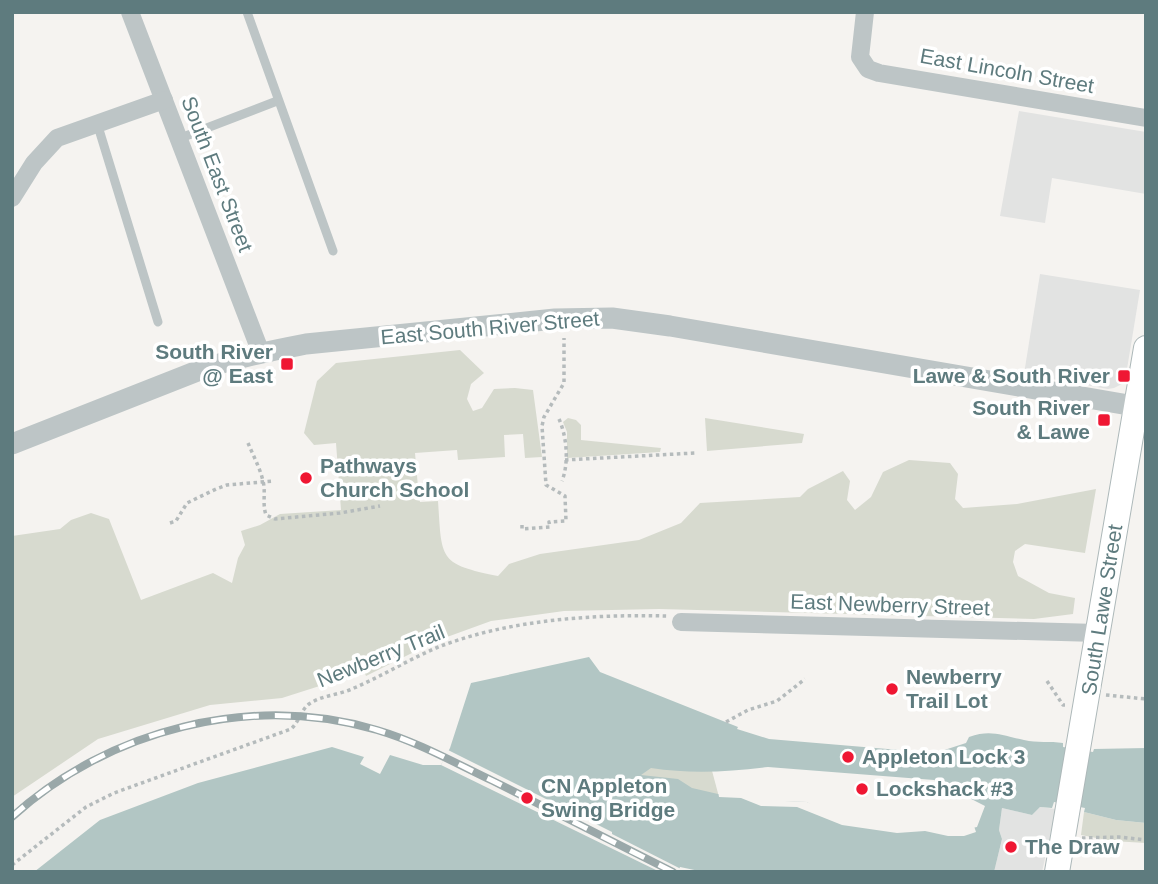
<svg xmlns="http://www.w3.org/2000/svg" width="1158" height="884" font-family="Arial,sans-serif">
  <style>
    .built { fill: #e2e3e2 }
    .green { fill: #d7dacf }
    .water { fill: #b2c6c4; fill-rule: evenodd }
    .pier { fill: #f5f3f0 }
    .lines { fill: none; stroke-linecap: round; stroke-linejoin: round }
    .secondary-casing { stroke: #adb8b9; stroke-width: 26 }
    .path { stroke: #b5bbbc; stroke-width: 3.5; stroke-dasharray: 3.5 3.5; stroke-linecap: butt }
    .service { stroke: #bdc5c6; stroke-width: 9 }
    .minor { stroke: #bdc5c6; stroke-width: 18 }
    .tertiary { stroke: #bdc5c6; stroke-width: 21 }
    .secondary { stroke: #fff; stroke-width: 24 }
    .rail-casing { stroke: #9aa8a9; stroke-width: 8 }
    .rail { stroke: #fff; stroke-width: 5; stroke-dasharray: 16; stroke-linecap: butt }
    .poi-dot { fill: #ef1733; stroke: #fff; stroke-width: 2.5 }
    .labels { text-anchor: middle; stroke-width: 7; stroke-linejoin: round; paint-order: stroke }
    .street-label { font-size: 21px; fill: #5e7b7e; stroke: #fff }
    .poi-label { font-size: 21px; font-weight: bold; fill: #5e7b7e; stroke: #fff; text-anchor: start }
  </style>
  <rect width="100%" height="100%" fill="#f5f3f0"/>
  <g class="built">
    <polygon points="1019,111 1146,132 1146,194 1052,178 1045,223 1000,216"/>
    <polygon points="1040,274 1140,290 1126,375 1122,384 1114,388 1108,389 1024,374"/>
    <polygon points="1040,807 1056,809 1042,872 994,872 1002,839 999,830 1002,808 1032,815"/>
  </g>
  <g class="green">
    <path d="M460,350L484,373L471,384L467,399L473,411L482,408L494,389L515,388L533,390L542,457L525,458L523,434L504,435L505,457L458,460L457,450L415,453L418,487L415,488L416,496H419L420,502L438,501C442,559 438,564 498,576L509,564L540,554L639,540L681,523L700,503L800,497L808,489L843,471L850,481L847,500L855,510L871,497L883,472L909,460L950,463L958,474L955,499L963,508L1017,504L1096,489L1085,553L1025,544L1015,551L1013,562L1018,576L1049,593L1075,598L1073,614L1034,619L659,609L564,611L491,621L436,641L366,676L361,664L329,683L282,698L210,705L98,739L12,797V536L60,529L71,520L91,513L109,519L141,600L213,573L232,583L238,558L245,545L241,531L260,525L280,514L341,510L336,443L314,445L304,433L317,381L336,363Z"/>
    <polygon points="568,418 576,420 581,425 581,440 661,448 660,452 567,458 567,432 563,422"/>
    <polygon points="705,418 804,434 802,443 707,451"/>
    <polygon points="631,764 711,767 719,797 653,793"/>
    <polygon points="1084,812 1116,820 1146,823 1146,843 1112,841 1081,835"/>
  </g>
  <path class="water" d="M589,657L600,672L738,727L737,729L769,739L935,753L966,743L969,737C992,729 1002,736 1024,740C1037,743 1050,741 1063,743V747L1093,752L1094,749L1146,748V823L1116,820L1084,812L1085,808L1054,802L1052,808L1040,807L1032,815L1002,808L999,830L1002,839L994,872H704L680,867L678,872H34L100,820L198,783L332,747L364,757L360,764L380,774L390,755L423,765H441L450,748L471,683ZM768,767L934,780L985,806L977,827L953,832L825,815L807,802L778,801L762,803L749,796L718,794L692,788L678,779L641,775L651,768C690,774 728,772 768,767Z"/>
  <g class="pier">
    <polygon points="448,750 612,832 612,834 681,869 680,872 660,872 441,765"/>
    <polygon points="718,791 749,793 763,800 807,802 826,812 875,820 918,821 951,829 974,826 976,832 964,836 948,836 925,831 897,833 842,825 797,807 761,806 741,798 719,797"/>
  </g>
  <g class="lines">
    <defs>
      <polyline id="secondary" points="1057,872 1146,348"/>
    </defs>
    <use href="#secondary" class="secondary-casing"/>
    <g class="path">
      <path d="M559,419C567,437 569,463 562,481"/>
      <path d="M248,443C253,455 260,468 263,481C266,493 262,503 266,515L275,519L340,513L380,506"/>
      <polyline points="565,460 695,453"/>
      <polyline points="170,523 176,521 187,503 216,489 227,485 273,481"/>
      <polyline points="522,525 522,529 550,527 549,522 566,521 565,496 546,485 542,426 544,417 564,383 564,338"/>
      <polyline points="1047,681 1063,705 1065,705"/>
      <polyline points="1106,695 1146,699"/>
      <polyline points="726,722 748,710 777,701 805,679"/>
      <polyline points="1082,838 1119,837 1146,840"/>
      <path d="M12,865L86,807L114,793L291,729C299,722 301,710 309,704C322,695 340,695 354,688C382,676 408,660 436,648C506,620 592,614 667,616"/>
    </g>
    <g class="service">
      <polyline points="247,12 333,251"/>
      <polyline points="97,123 158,322"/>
      <polyline points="178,139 277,101"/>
    </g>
    <g class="minor">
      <polyline points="130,12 261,353"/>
      <polyline points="865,12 860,57 868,69 879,73 1146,118"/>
      <polyline points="12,198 34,163 57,138 164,100"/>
      <polyline points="681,622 1097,633"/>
    </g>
    <path class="tertiary" d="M12,444L200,370C235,358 270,351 306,344L555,319L612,318L670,326L1146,408"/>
    <use href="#secondary" class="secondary"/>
    <defs>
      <path id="rail" d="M12,817C109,729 251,693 377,730C418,742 455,763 493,781C553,811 613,842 673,872"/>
    </defs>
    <use href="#rail" class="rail-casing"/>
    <use href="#rail" class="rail"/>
  </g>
  <g class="poi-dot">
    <rect x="280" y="357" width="14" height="14" rx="3.5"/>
    <rect x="1117" y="369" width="14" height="14" rx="3.5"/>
    <rect x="1097" y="413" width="14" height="14" rx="3.5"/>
    <circle cx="306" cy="478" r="7"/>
    <circle cx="892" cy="689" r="7"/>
    <circle cx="848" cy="757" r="7"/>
    <circle cx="862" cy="789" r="7"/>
    <circle cx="527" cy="798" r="7"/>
    <circle cx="1011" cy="847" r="7"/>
  </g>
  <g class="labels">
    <g class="street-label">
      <text transform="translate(1007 71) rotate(10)" y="7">East Lincoln Street</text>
      <text transform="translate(217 174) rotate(69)" y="7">South East Street</text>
      <text transform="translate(490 328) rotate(-5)" y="7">East South River Street</text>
      <text transform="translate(890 605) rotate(2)" y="7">East Newberry Street</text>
      <text transform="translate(1102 610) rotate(-81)" y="7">South Lawe Street</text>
      <text transform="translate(381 656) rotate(-22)" y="7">Newberry Trail</text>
    </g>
    <g class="poi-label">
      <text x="273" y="359" text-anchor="end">South River<tspan x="273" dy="24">@ East</tspan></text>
      <text x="1110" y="383" text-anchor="end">Lawe &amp; South River</text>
      <text x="1090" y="415" text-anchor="end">South River<tspan x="1090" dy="24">&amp; Lawe</tspan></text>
      <text x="320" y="473">Pathways<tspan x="320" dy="24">Church School</tspan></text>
      <text x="906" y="684">Newberry<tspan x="906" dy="24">Trail Lot</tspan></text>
      <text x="862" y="764">Appleton Lock 3</text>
      <text x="541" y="793">CN Appleton<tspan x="541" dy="24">Swing Bridge</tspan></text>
      <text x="876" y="796">Lockshack #3</text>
      <text x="1025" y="854">The Draw</text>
    </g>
  </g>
  <rect width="1158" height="884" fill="none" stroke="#5e7b7e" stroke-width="28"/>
</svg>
